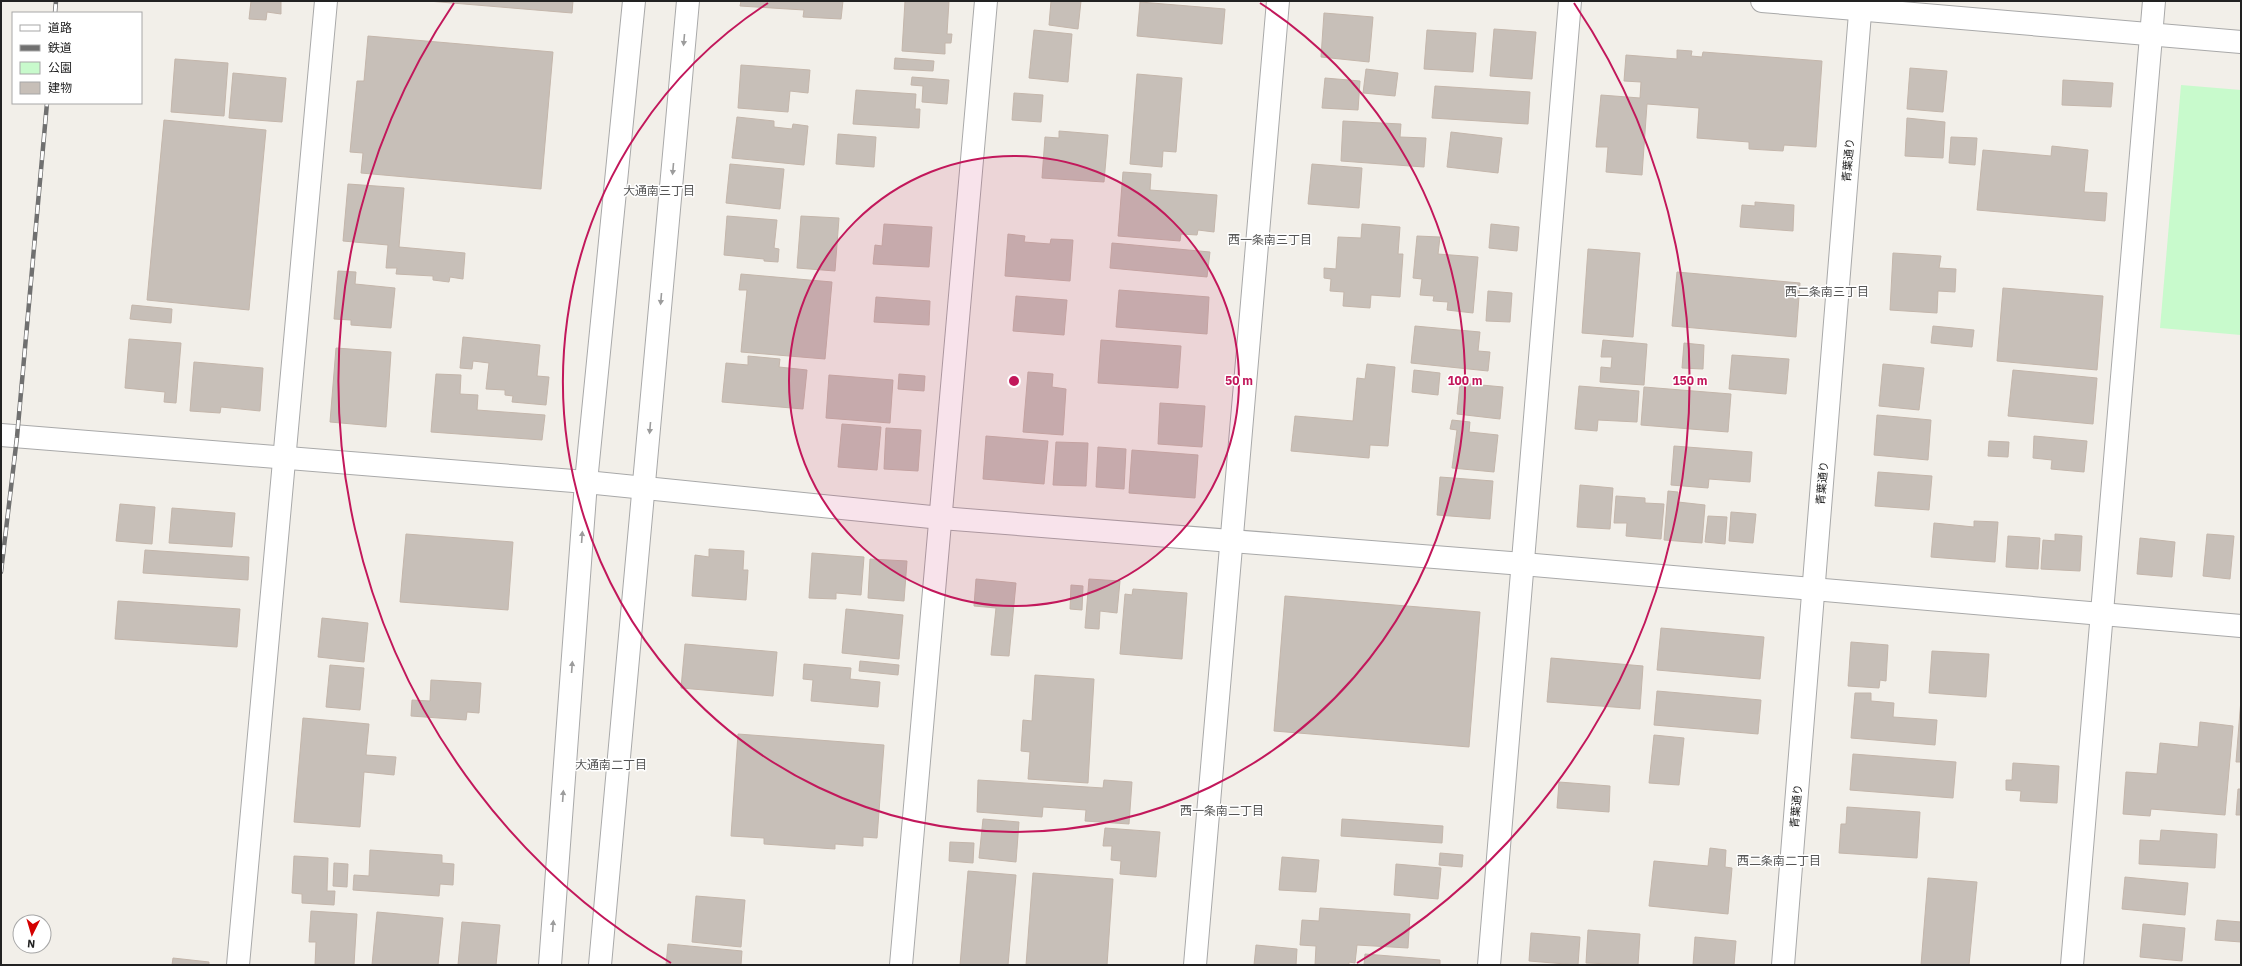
<svg xmlns="http://www.w3.org/2000/svg" width="2242" height="966" font-family="'IBM Plex Sans','Noto Sans JP',sans-serif">
  <style>
    .park { fill: #c8facc }
    .building { fill: #c7bfb8; stroke: #c4b6ab }
    .lines { fill: none; stroke-linecap: round; stroke-linejoin: round }
    .minor-casing { stroke: #a9a9a9; stroke-width: 24 }
    .tertiary-casing { stroke: #a9a9a9; stroke-width: 24 }
    .minor { stroke: #fff; stroke-width: 22 }
    .tertiary { stroke: #fff; stroke-width: 22 }
    .rail-casing { stroke: #707070; stroke-width: 4.5 }
    .rail { stroke: #fff; stroke-width: 3; stroke-dasharray: 9; stroke-linecap: butt }
    .oneway { fill: #9c9c9c }
    .ring { fill: none; stroke: #c2185b; stroke-width: 2 }
    .labels { text-anchor: middle; stroke-width: 3; stroke-linejoin: round; paint-order: stroke }
    .street-label { font-size: 11px; fill: #222; stroke: #fff }
    .neighbourhood-label { font-size: 12px; fill: #555; stroke: #fff }
    .centre { fill: #c2185b; stroke: #fff; stroke-width: 2 }
    .ring-label { font-size: 12px; text-anchor: middle; font-weight: bold; fill: #c2185b; stroke: #fff; stroke-width: 3; stroke-linejoin: round; paint-order: stroke }
  </style>
  <rect width="100%" height="100%" fill="#f2efe9"/>
  <polygon class="park" points="2181,85 2241,90 2241,335 2160,328"/>
  <g class="building">
    <polygon points="251,1 281,1 281,14 267,12 266,20 249,19"/>
    <polygon points="428,1 573,1 572,13"/>
    <polygon points="741,1 843,1 841,19 803,17 804,10 740,6"/>
    <polygon points="905,1 949,1 947,34 952,34 951,43 945,43 945,54 902,51"/>
    <polygon points="1051,1 1081,1 1078,29 1049,25"/>
    <polygon points="1140,2 1225,9 1222,44 1137,36"/>
    <polygon points="1324,13 1373,17 1369,62 1321,57"/>
    <polygon points="1494,29 1536,32 1532,79 1490,76"/>
    <polygon points="1034,30 1072,34 1068,82 1029,78"/>
    <polygon points="1427,30 1476,33 1473,72 1424,69"/>
    <polygon points="368,36 553,52 541,189 361,173 363,153 350,152 357,81 364,81"/>
    <polygon points="1677,50 1692,51 1691,56 1702,57 1703,52 1822,61 1816,147 1784,145 1783,151 1749,149 1749,142 1697,138 1699,108 1647,104 1642,175 1606,172 1608,147 1596,147 1601,95 1640,98 1641,82 1624,81 1626,55 1677,59"/>
    <polygon points="895,58 934,61 933,71 894,69"/>
    <polygon points="175,59 228,63 224,116 171,112"/>
    <polygon points="741,65 810,70 808,93 790,91 788,112 738,108"/>
    <polygon points="1910,68 1947,71 1943,112 1907,109"/>
    <polygon points="1366,69 1398,73 1395,96 1363,93"/>
    <polygon points="233,73 286,78 282,122 229,118"/>
    <polygon points="1137,74 1182,78 1176,152 1163,151 1162,167 1130,164"/>
    <polygon points="912,77 949,80 947,104 922,102 923,86 911,85"/>
    <polygon points="1325,78 1360,81 1358,110 1322,108"/>
    <polygon points="2063,80 2113,83 2111,107 2062,105"/>
    <polygon points="1435,86 1530,92 1528,124 1432,118"/>
    <polygon points="856,90 916,94 915,109 920,109 919,128 853,124"/>
    <polygon points="1014,93 1043,95 1041,122 1012,120"/>
    <polygon points="737,117 774,121 774,127 792,129 793,124 808,126 804,165 732,158"/>
    <polygon points="1907,118 1945,122 1943,158 1905,156"/>
    <polygon points="164,120 266,130 249,310 147,300"/>
    <polygon points="1343,121 1401,124 1400,137 1426,138 1424,167 1341,161"/>
    <polygon points="1059,131 1108,135 1104,182 1042,178 1045,137 1059,138"/>
    <polygon points="1451,132 1502,138 1498,173 1447,167"/>
    <polygon points="838,134 876,137 874,167 836,164"/>
    <polygon points="1951,137 1977,138 1975,165 1949,163"/>
    <polygon points="2052,146 2088,150 2084,192 2107,193 2105,221 1977,210 1983,150 2051,156"/>
    <polygon points="730,164 784,169 780,209 726,203"/>
    <polygon points="1312,164 1362,168 1359,208 1308,204"/>
    <polygon points="1123,172 1151,174 1150,190 1217,195 1214,232 1198,230 1197,235 1181,234 1180,241 1118,236"/>
    <polygon points="348,184 404,188 399,247 465,253 463,279 450,277 449,282 433,280 433,276 396,274 397,268 386,268 388,245 343,241"/>
    <polygon points="1755,202 1794,205 1793,231 1740,227 1742,205 1755,206"/>
    <polygon points="727,216 777,220 774,248 779,249 778,262 764,261 764,259 724,255"/>
    <polygon points="801,216 839,218 835,271 797,268"/>
    <polygon points="884,224 932,227 929,267 873,264 875,245 882,246"/>
    <polygon points="1362,224 1400,227 1398,254 1403,254 1400,297 1371,295 1370,308 1343,306 1344,292 1330,291 1331,279 1324,278 1324,268 1336,269 1338,237 1361,238"/>
    <polygon points="1491,224 1519,227 1517,251 1489,248"/>
    <polygon points="1008,234 1025,236 1024,242 1050,244 1051,239 1073,240 1070,281 1005,276"/>
    <polygon points="1417,236 1440,237 1438,254 1478,257 1473,313 1447,310 1448,302 1433,301 1434,296 1420,295 1422,279 1413,278"/>
    <polygon points="1112,243 1210,252 1207,277 1110,268"/>
    <polygon points="1588,249 1640,253 1633,337 1582,333"/>
    <polygon points="1893,253 1941,256 1939,268 1956,269 1955,292 1938,291 1937,313 1890,310"/>
    <polygon points="338,271 356,272 355,284 395,288 391,328 351,325 351,320 334,319"/>
    <polygon points="1677,272 1800,283 1796,337 1672,326"/>
    <polygon points="741,274 832,282 825,359 741,352 747,290 739,290"/>
    <polygon points="2003,288 2103,296 2097,370 1997,361"/>
    <polygon points="1119,290 1209,297 1207,334 1116,327"/>
    <polygon points="1488,291 1512,293 1510,322 1486,321"/>
    <polygon points="1016,296 1067,300 1064,335 1013,331"/>
    <polygon points="876,297 930,301 929,325 874,322"/>
    <polygon points="132,305 172,309 171,323 130,319"/>
    <polygon points="1415,326 1480,332 1478,351 1490,352 1488,371 1411,363"/>
    <polygon points="1933,326 1974,330 1972,347 1931,343"/>
    <polygon points="463,337 540,345 537,376 549,377 546,405 512,402 513,396 505,395 505,390 486,389 489,363 473,361 472,369 460,368"/>
    <polygon points="129,339 181,343 176,403 164,402 165,392 125,388"/>
    <polygon points="1101,340 1181,346 1178,388 1098,383"/>
    <polygon points="1603,340 1647,344 1644,385 1600,382 1601,367 1611,368 1612,357 1601,357"/>
    <polygon points="1684,343 1704,345 1703,369 1682,368"/>
    <polygon points="336,348 391,352 386,427 330,422"/>
    <polygon points="1732,355 1789,359 1786,394 1729,389"/>
    <polygon points="748,356 780,359 779,367 807,370 803,409 722,402 726,363 748,365"/>
    <polygon points="194,362 263,368 260,411 221,407 220,413 190,411"/>
    <polygon points="1367,364 1395,367 1388,446 1370,445 1369,458 1291,451 1295,416 1353,421 1357,378 1365,379"/>
    <polygon points="1883,364 1924,368 1919,410 1879,406"/>
    <polygon points="1414,370 1440,373 1438,395 1412,392"/>
    <polygon points="2013,370 2097,378 2093,424 2008,416"/>
    <polygon points="1028,372 1053,374 1052,387 1066,389 1063,435 1023,432"/>
    <polygon points="436,374 461,375 460,394 478,395 477,410 545,415 542,440 431,432"/>
    <polygon points="899,374 925,376 924,391 898,389"/>
    <polygon points="829,375 893,380 890,423 826,418"/>
    <polygon points="1460,383 1503,387 1500,419 1457,414"/>
    <polygon points="1579,386 1639,391 1637,422 1598,420 1597,431 1575,429"/>
    <polygon points="1644,387 1731,394 1728,432 1641,425"/>
    <polygon points="1160,403 1205,406 1202,447 1158,444"/>
    <polygon points="1877,415 1931,420 1928,460 1874,455"/>
    <polygon points="1452,420 1470,422 1469,432 1498,435 1494,472 1452,468 1457,430 1450,429"/>
    <polygon points="842,424 881,427 877,470 838,467"/>
    <polygon points="886,428 921,430 918,471 884,469"/>
    <polygon points="986,436 1048,441 1044,484 983,479"/>
    <polygon points="2034,436 2087,441 2084,472 2051,469 2052,460 2033,458"/>
    <polygon points="1989,441 2009,442 2008,457 1988,456"/>
    <polygon points="1056,442 1088,443 1086,486 1053,485"/>
    <polygon points="1674,446 1752,452 1750,482 1709,479 1708,488 1671,485"/>
    <polygon points="1098,447 1126,449 1124,489 1096,487"/>
    <polygon points="1132,450 1198,455 1195,498 1129,493"/>
    <polygon points="1878,472 1932,476 1929,510 1875,506"/>
    <polygon points="1440,477 1493,481 1490,519 1437,515"/>
    <polygon points="1580,485 1613,488 1610,529 1577,527"/>
    <polygon points="1668,491 1678,492 1678,502 1705,505 1702,543 1664,540"/>
    <polygon points="1616,496 1645,498 1645,503 1664,504 1661,539 1626,536 1627,523 1614,523"/>
    <polygon points="120,504 155,507 152,544 116,541"/>
    <polygon points="172,508 235,513 232,547 169,543"/>
    <polygon points="1731,512 1756,514 1753,543 1729,541"/>
    <polygon points="1708,516 1727,517 1725,544 1705,542"/>
    <polygon points="1974,521 1998,522 1995,562 1931,557 1934,523 1974,527"/>
    <polygon points="406,534 513,542 508,610 400,602"/>
    <polygon points="2055,534 2082,536 2080,571 2041,569 2043,540 2055,541"/>
    <polygon points="2207,534 2234,536 2230,579 2203,576"/>
    <polygon points="2008,536 2040,538 2038,569 2006,567"/>
    <polygon points="2140,538 2175,542 2172,577 2137,574"/>
    <polygon points="709,549 744,551 743,570 748,570 746,600 692,596 695,555 709,557"/>
    <polygon points="145,550 249,557 248,580 143,573"/>
    <polygon points="812,553 864,557 861,595 836,593 836,599 809,598"/>
    <polygon points="870,559 907,561 904,601 868,598"/>
    <polygon points="976,579 1016,583 1009,656 991,655 996,608 974,606"/>
    <polygon points="1089,579 1120,581 1117,613 1100,611 1099,629 1085,628"/>
    <polygon points="1071,585 1083,586 1082,610 1070,609"/>
    <polygon points="1133,589 1187,593 1182,659 1120,654 1125,594 1132,595"/>
    <polygon points="1285,596 1480,612 1469,747 1274,731"/>
    <polygon points="118,601 240,609 237,647 115,639"/>
    <polygon points="846,609 903,615 899,659 842,653"/>
    <polygon points="322,618 368,623 364,662 318,657"/>
    <polygon points="1661,628 1764,637 1760,679 1657,670"/>
    <polygon points="1851,642 1888,645 1886,681 1880,680 1879,688 1848,686"/>
    <polygon points="685,644 777,652 773,696 681,688"/>
    <polygon points="1932,651 1989,654 1986,697 1929,693"/>
    <polygon points="1551,658 1643,666 1640,709 1547,702"/>
    <polygon points="860,661 899,665 898,675 859,671"/>
    <polygon points="804,664 851,668 850,679 880,682 878,707 811,701 813,680 803,679"/>
    <polygon points="330,665 364,668 360,710 326,707"/>
    <polygon points="1035,675 1094,679 1088,783 1028,779 1030,752 1021,751 1023,720 1032,721"/>
    <polygon points="431,680 481,683 479,713 467,712 466,720 411,716 412,700 430,701"/>
    <polygon points="1657,691 1761,700 1758,734 1654,725"/>
    <polygon points="1855,693 1871,693 1871,701 1894,703 1893,717 1937,720 1935,745 1851,738"/>
    <polygon points="2241,699 2241,762 2236,762"/>
    <polygon points="303,718 369,724 366,755 396,757 394,775 364,772 360,827 294,822"/>
    <polygon points="2200,722 2233,726 2225,815 2151,809 2150,816 2123,814 2126,772 2157,774 2160,743 2198,747"/>
    <polygon points="738,734 884,745 877,838 863,837 863,846 835,844 835,849 764,844 764,838 731,836"/>
    <polygon points="1654,735 1684,738 1679,785 1649,783"/>
    <polygon points="1853,754 1956,762 1953,798 1850,790"/>
    <polygon points="2013,763 2059,766 2057,803 2020,801 2021,791 2006,790 2006,780 2012,780"/>
    <polygon points="978,780 1103,788 1104,780 1132,782 1129,824 1085,821 1086,810 1043,807 1042,817 977,812"/>
    <polygon points="1559,782 1610,786 1609,812 1557,808"/>
    <polygon points="2238,789 2241,789 2241,815 2236,815"/>
    <polygon points="1847,807 1920,812 1917,858 1839,853 1841,824 1846,824"/>
    <polygon points="983,819 1019,822 1016,862 979,858"/>
    <polygon points="1342,819 1443,826 1442,843 1341,836"/>
    <polygon points="1105,828 1160,832 1156,877 1120,874 1121,861 1111,860 1112,846 1103,846"/>
    <polygon points="2161,830 2217,834 2215,868 2139,864 2140,840 2160,841"/>
    <polygon points="950,842 974,843 973,863 949,861"/>
    <polygon points="1710,848 1726,850 1725,867 1732,868 1728,914 1649,906 1654,861 1708,866"/>
    <polygon points="370,850 442,855 442,863 454,864 453,885 440,884 439,896 353,890 354,875 369,876"/>
    <polygon points="1440,853 1463,855 1462,867 1439,865"/>
    <polygon points="294,856 328,858 327,891 335,891 334,905 302,903 302,894 292,893"/>
    <polygon points="1282,857 1319,860 1316,892 1279,890"/>
    <polygon points="334,863 348,864 347,887 333,886"/>
    <polygon points="1396,864 1441,868 1438,899 1394,895"/>
    <polygon points="968,871 1016,875 1008,965 960,965"/>
    <polygon points="1033,873 1113,879 1107,965 1026,965"/>
    <polygon points="2125,877 2188,883 2185,915 2122,909"/>
    <polygon points="1928,878 1977,882 1969,965 1921,965"/>
    <polygon points="696,896 745,900 741,947 692,942"/>
    <polygon points="1320,908 1410,914 1408,948 1357,945 1355,963 1349,962 1349,965 1315,965 1316,946 1300,945 1302,920 1319,921"/>
    <polygon points="311,911 357,914 354,965 315,965 316,942 309,942"/>
    <polygon points="377,912 443,918 438,965 372,965"/>
    <polygon points="2217,920 2241,922 2241,942 2215,940"/>
    <polygon points="462,922 500,925 496,965 458,965"/>
    <polygon points="2143,924 2185,928 2182,961 2140,957"/>
    <polygon points="1588,930 1640,934 1638,965 1586,963"/>
    <polygon points="1531,933 1580,937 1578,965 1529,961"/>
    <polygon points="1695,937 1736,941 1734,965 1693,965"/>
    <polygon points="668,944 742,951 741,965 666,965"/>
    <polygon points="1256,945 1297,949 1296,965 1254,965"/>
    <polygon points="1365,954 1440,960 1440,965 1364,965"/>
    <polygon points="173,958 209,962 209,965 172,965"/>
  </g>
  <g class="lines">
    <defs>
      <g id="minor">
        <polyline points="1,435 586,482"/>
        <polyline points="238,965 326,1"/>
        <polyline points="901,965 986,1"/>
        <polyline points="1489,965 1570,1"/>
        <polyline points="2072,965 2154,1"/>
      </g>
      <g id="tertiary">
        <polyline points="1762,1 2241,42"/>
        <polyline points="586,482 941,518 1523,564 2241,626"/>
        <polyline points="550,965 586,482 634,1"/>
        <polyline points="600,965 688,1"/>
        <polyline points="1195,965 1278,1"/>
        <polyline points="1783,965 1861,1"/>
      </g>
    </defs>
    <use href="#minor" class="minor-casing"/>
    <use href="#tertiary" class="tertiary-casing"/>
    <use href="#minor" class="minor"/>
    <use href="#tertiary" class="tertiary"/>
    <defs>
      <g id="rail">
        <polyline points="55,13 56,1"/>
        <polyline points="1,572 17,437 47,103"/>
      </g>
    </defs>
    <use href="#rail" class="rail-casing"/>
    <use href="#rail" class="rail"/>
  </g>
  <defs><path id="oneway-solid" d="M-6-.8H1V-3.2L6.5 0L1 3.2V.8H-6Z"/></defs>
  <g class="oneway">
    <use href="#oneway-solid" transform="translate(684 40) rotate(95)"/>
    <use href="#oneway-solid" transform="translate(673 169) rotate(95)"/>
    <use href="#oneway-solid" transform="translate(661 299) rotate(95)"/>
    <use href="#oneway-solid" transform="translate(650 428) rotate(95)"/>
    <use href="#oneway-solid" transform="translate(582 537) rotate(-86)"/>
    <use href="#oneway-solid" transform="translate(572 667) rotate(-86)"/>
    <use href="#oneway-solid" transform="translate(563 796) rotate(-86)"/>
    <use href="#oneway-solid" transform="translate(553 926) rotate(-86)"/>
  </g>
  <circle cx="1014" cy="381" r="225" fill="#c2185b" fill-opacity=".12"/>
  <g class="ring">
    <circle cx="1014" cy="381" r="225"/>
    <path d="M1260 3A451 451 0 1 1 768 3"/>
    <path d="M671 963A676 676 0 0 1 454 3M1574 3A676 676 0 0 1 1357 963"/>
  </g>
  <g class="labels">
    <g class="street-label">
      <text transform="translate(1848 160) rotate(-85)" y="4">青葉通り</text>
      <text transform="translate(1822 483) rotate(-85)" y="4">青葉通り</text>
      <text transform="translate(1796 806) rotate(-85)" y="4">青葉通り</text>
    </g>
    <g class="neighbourhood-label">
      <text x="659" y="195">大通南三丁目</text>
      <text x="1270" y="244">西一条南三丁目</text>
      <text x="1827" y="296">西二条南三丁目</text>
      <text x="611" y="769">大通南二丁目</text>
      <text x="1222" y="815">西一条南二丁目</text>
      <text x="1779" y="865">西二条南二丁目</text>
    </g>
  </g>
  <circle cx="1014" cy="381" r="6" class="centre"/>
  <g class="ring-label">
    <text x="1239" y="385">50 m</text>
    <text x="1465" y="385">100 m</text>
    <text x="1690" y="385">150 m</text>
  </g>
  <rect width="2242" height="966" fill="none" stroke="#222222" stroke-width="4"/>
  <rect x="12" y="12" width="130" height="92" fill="#ffffff" stroke="#a7a7a7"/>
  <rect x="20" y="25" width="20" height="6" fill="#ffffff" stroke="#a7a7a7"/>
  <text x="48" y="32" font-size="12" fill="#222222">道路</text>
  <rect x="20" y="45" width="20" height="6" fill="#707070" stroke="#a7a7a7"/>
  <text x="48" y="52" font-size="12" fill="#222222">鉄道</text>
  <rect x="20" y="62" width="20" height="12" fill="#c8facc" stroke="#a7a7a7"/>
  <text x="48" y="72" font-size="12" fill="#222222">公園</text>
  <rect x="20" y="82" width="20" height="12" fill="#c7bfb8" stroke="#a7a7a7"/>
  <text x="48" y="92" font-size="12" fill="#222222">建物</text>
  <g transform="translate(32 934) rotate(185)"><circle r="19" fill="#ffffff" stroke="#a7a7a7"/>
  <path d="M0-3L7 15L0 10L-7 15Z" fill="#d40000"/>
  <text y="-6" font-size="11" font-weight="bold" text-anchor="middle" fill="#222222">N</text>
  </g>
</svg>
